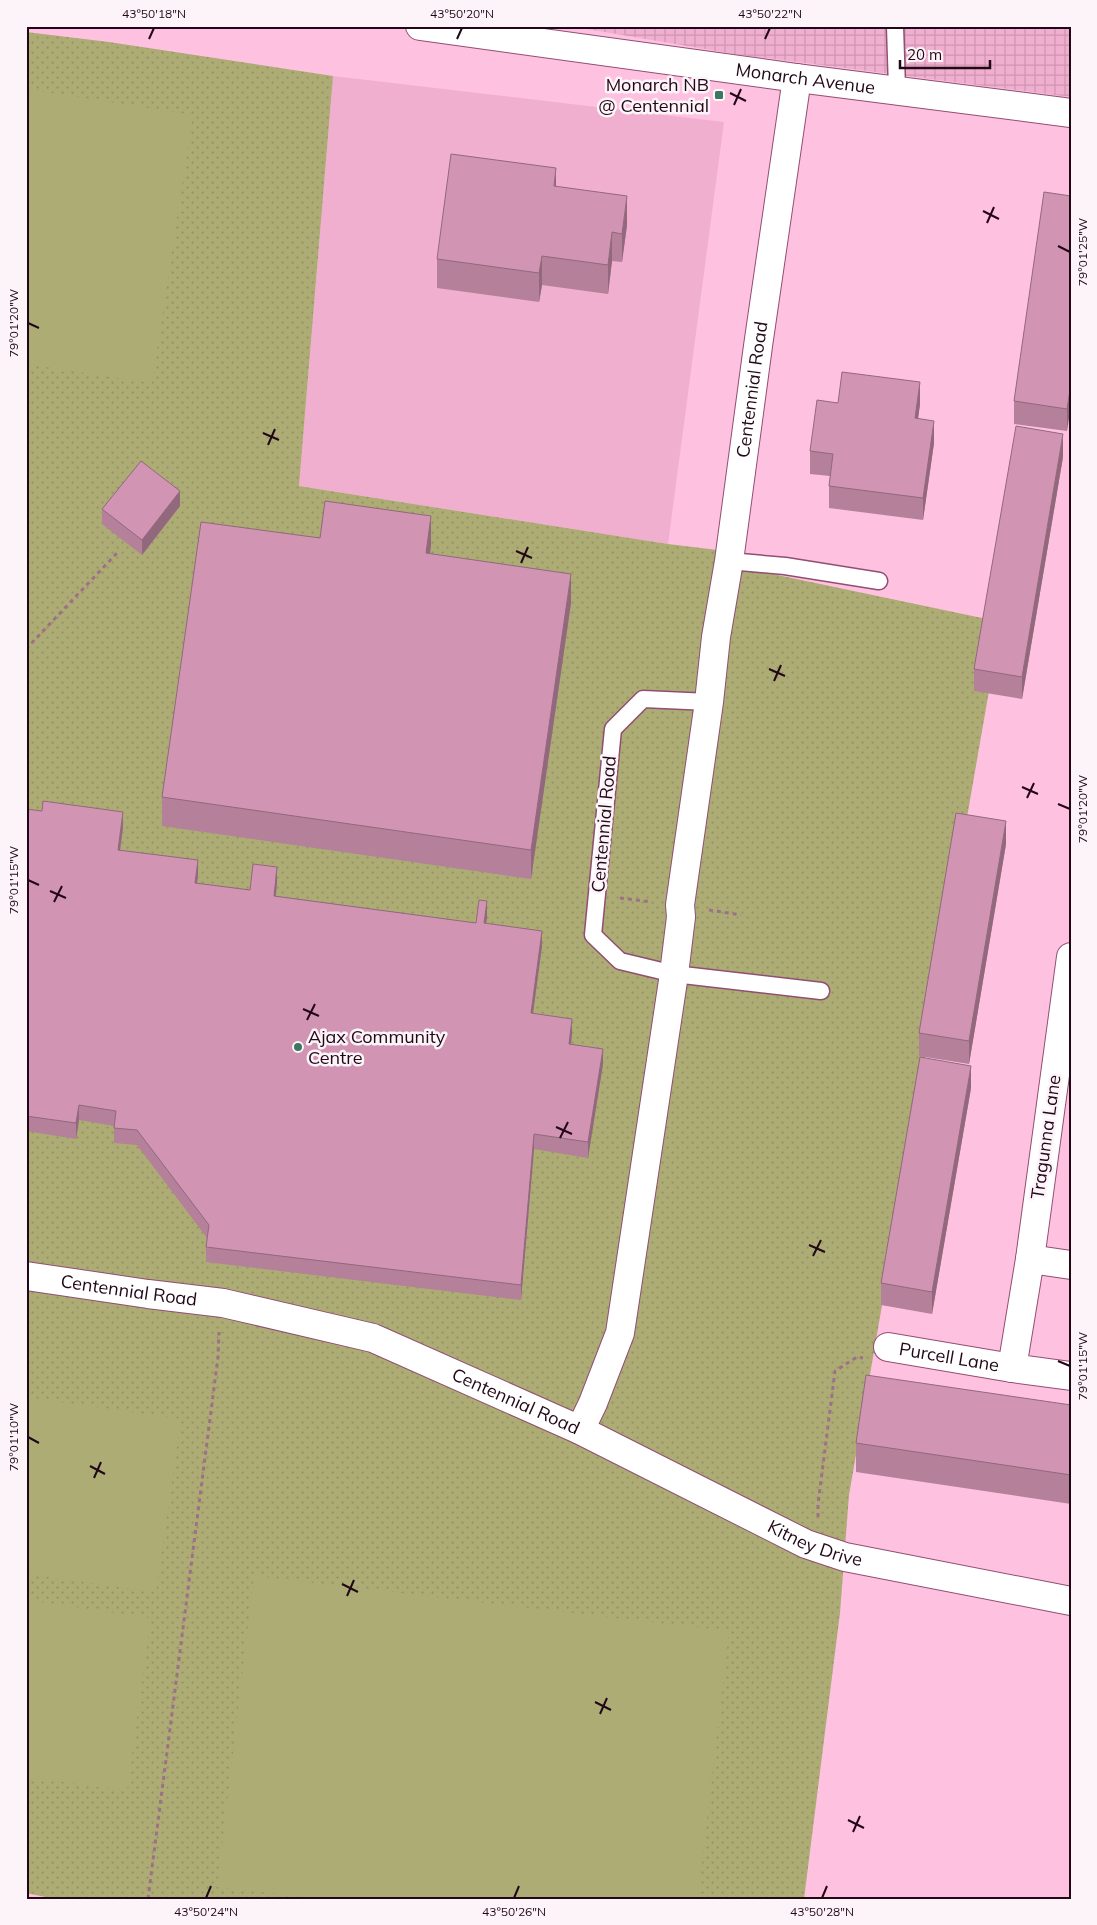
<svg xmlns="http://www.w3.org/2000/svg" width="1097" height="1925" font-family="Mulish,sans-serif">
  <style>
    .built { fill: #f0afcf }
    .industrial { fill: url(#industrial-grid) }
    .grass { fill: url(#grass-dots) }
    .garden { fill: #adac75 }
    .lines { fill: none; stroke-linecap: round; stroke-linejoin: round }
    .lane-casing { stroke: #914e72; stroke-width: 19 }
    .street-casing { stroke: #914e72; stroke-width: 30 }
    .secondary-casing { stroke: #914e72; stroke-width: 30 }
    .path { stroke: #9e7088; stroke-width: 3; stroke-dasharray: 4 4; stroke-linecap: butt }
    .lane { stroke: #fff; stroke-width: 16 }
    .street { stroke: #fff; stroke-width: 28 }
    .secondary { stroke: #fff; stroke-width: 28 }
    .wall { fill: #b4809a }
    .shaded-wall { fill: #92687d }
    .building { fill: #d195b3; stroke: #92687d }
    .ticks { fill: none; stroke: #220817; stroke-width: 2 }
    .poi-dot { fill: #3b7761; stroke: #fcf4f8; stroke-width: 2 }
    .labels { text-anchor: middle; stroke-width: 5; stroke-linejoin: round; paint-order: stroke }
    .street-label { font-size: 18px; fill: #220817; stroke: #fcf4f8 }
    .poi-label { font-size: 18px; fill: #220817; stroke: #fcf4f8; text-anchor: end }
    .neatline { fill: none; stroke: #220817; stroke-width: 2 }
    .ticks-label { font-size: 12px; text-anchor: middle; fill: #220817 }
  </style>
  <defs>
    <pattern id="industrial-grid" width="8" height="8" patternUnits="userSpaceOnUse" patternTransform="scale(1.25)"><rect width="8" height="8" fill="#f0afcf"/><path d="M0 4h8M4 0v8" fill="none" stroke="#ce95b1"/></pattern>
    <pattern id="grass-dots" width="8" height="8" patternUnits="userSpaceOnUse" patternTransform="scale(1.25)"><rect width="8" height="8" fill="#adac75"/><path d="M2 2h.1M6 6h.1" fill="none" stroke="#959264" stroke-width="1.8" stroke-linecap="round"/></pattern>
  </defs>
  <rect width="100%" height="100%" fill="#ffc1e0"/>
  <polygon class="built" points="333,76 724,122 668,544 299,486"/>
  <polygon class="industrial" points="569,26 1071,26 1071,97 734,54"/>
  <polygon class="grass" points="26,32 109,42 333,76 299,486 668,544 759,555 758,571 1001,622 849,1495 840,1613 804,1899 55,1899 26,1893"/>
  <g class="garden">
    <polygon points="26,89 193,115 152,383 26,364"/>
    <polygon points="26,1397 181,1419 156,1592 26,1574"/>
    <polygon points="254,1576 729,1631 698,1899 320,1899 217,1887"/>
    <polygon points="26,1600 151,1618 127,1791 26,1777"/>
  </g>
  <g class="lines">
    <defs>
      <g id="lane">
        <polyline points="895,26 897,89"/>
        <polyline points="729,561 785,566 879,581"/>
        <polyline points="709,702 643,699 613,729 593,935 620,961 674,974 821,991"/>
      </g>
      <g id="street">
        <polyline points="1071,957 1030,1259 1012,1368 1071,1376"/>
        <polyline points="1030,1259 1071,1265"/>
        <path id="s1" d="M26,1276L148,1294L223,1303L373,1338L580,1430L806,1544L845,1557L1071,1601"/>
        <path id="s2" d="M888,1347L1012,1368"/>
        <path id="s3" d="M580,1430L593,1403L620,1333L674,974L681,917L680,905L709,702L716,637L729,561L758,346L797,78"/>
      </g>
      <g id="secondary">
        <path id="s4" d="M420,26L797,78L1071,113"/>
      </g>
    </defs>
    <use href="#lane" class="lane-casing"/>
    <use href="#street" class="street-casing"/>
    <use href="#secondary" class="secondary-casing"/>
    <g class="path">
      <polyline points="26,649 117,553"/>
      <polyline points="620,898 651,902"/>
      <polyline points="709,910 741,915"/>
      <polyline points="818,1517 818,1504 835,1371 857,1357 863,1358"/>
      <polyline points="148,1899 218,1357 219,1332"/>
    </g>
    <use href="#lane" class="lane"/>
    <use href="#street" class="street"/>
    <use href="#secondary" class="secondary"/>
  </g>
  <g class="wall">
    <polygon points="556,187 627,225 622,262 612,261 608,294 542,285 539,302 437,288 437,259"/>
    <polygon points="1071,196 1067,431 1014,424 1014,401"/>
    <polygon points="838,403 920,404 918,419 934,443 923,520 829,508 829,486 830,476 810,474 810,451"/>
    <polygon points="1063,457 1022,699 974,691 974,669"/>
    <polygon points="180,506 142,555 102,524 102,509"/>
    <polygon points="320,538 431,545 430,554 571,603 531,879 162,826 162,797"/>
    <polygon points="26,809 123,827 120,850 198,875 197,883 250,890 277,883 276,896 476,923 487,917 486,923 542,946 533,1013 572,1034 571,1044 603,1064 588,1158 534,1149 521,1300 206,1262 206,1247 207,1238 137,1145 114,1143 114,1126 79,1120 76,1139 26,1131"/>
    <polygon points="1006,844 969,1064 919,1056 919,1033"/>
    <polygon points="971,1088 932,1314 881,1305 881,1283"/>
    <polygon points="1071,1405 1071,1504 856,1472 856,1443"/>
  </g>
  <g class="shaded-wall">
    <polygon points="556,168 556,196 554,186"/>
    <polygon points="627,196 627,225 622,262 622,234"/>
    <polygon points="612,232 612,261 608,294 608,265"/>
    <polygon points="542,256 542,285 539,302 539,273"/>
    <polygon points="920,382 920,404 915,441 915,418"/>
    <polygon points="1071,384 1071,406 1067,431 1067,409"/>
    <polygon points="934,421 934,443 923,520 923,498"/>
    <polygon points="1063,434 1063,457 1022,699 1022,677"/>
    <polygon points="180,491 180,506 142,555 142,540"/>
    <polygon points="431,516 431,545 426,582 426,553"/>
    <polygon points="571,574 571,603 531,879 531,850"/>
    <polygon points="123,812 123,827 118,865 118,850"/>
    <polygon points="1006,821 1006,844 969,1064 969,1041"/>
    <polygon points="198,860 198,875 195,898 195,883"/>
    <polygon points="277,867 277,883 274,911 274,896"/>
    <polygon points="487,901 487,917 484,938 484,923"/>
    <polygon points="542,931 542,946 531,1028 531,1013"/>
    <polygon points="572,1019 572,1034 569,1060 569,1044"/>
    <polygon points="603,1049 603,1064 588,1158 588,1142"/>
    <polygon points="971,1066 971,1088 932,1314 932,1292"/>
    <polygon points="79,1105 79,1120 76,1139 76,1123"/>
    <polygon points="534,1134 534,1149 521,1300 521,1285"/>
  </g>
  <g class="building">
    <polygon points="451,154 556,168 554,186 627,196 622,234 612,232 608,265 542,256 539,273 437,259"/>
    <polygon points="1044,192 1071,196 1071,384 1067,409 1014,401"/>
    <polygon points="842,372 920,382 915,418 934,421 923,498 829,486 833,454 810,451 817,400 838,403"/>
    <polygon points="1016,426 1063,434 1022,677 974,669"/>
    <polygon points="141,461 180,491 142,540 102,509"/>
    <polygon points="325,501 431,516 426,553 571,574 531,850 162,797 201,522 320,538"/>
    <polygon points="43,801 123,812 118,850 198,860 195,883 250,890 253,864 277,867 274,896 476,923 479,900 487,901 484,923 542,931 531,1013 572,1019 569,1044 603,1049 588,1142 534,1134 521,1285 206,1247 209,1225 137,1130 114,1128 116,1111 79,1105 76,1123 26,1116 26,809 42,811"/>
    <polygon points="956,813 1006,821 969,1041 919,1033"/>
    <polygon points="920,1057 971,1066 932,1292 881,1283"/>
    <polygon points="866,1375 1071,1405 1071,1475 856,1443"/>
  </g>
  <path class="ticks" d="M149,39L154,28M457,39L462,28M765,39L770,28M730,93L746,101M734,105L741,89M983,211L999,219M987,223L994,207M1058,246L1070,252M28,323L39,328M263,433L279,440M268,445L275,429M516,551L532,558M521,563L528,547M769,669L785,676M774,681L781,665M1022,787L1038,794M1027,798L1034,783M1058,804L1070,809M28,880L39,885M50,891L66,898M54,902L62,886M303,1009L319,1016M307,1020L315,1004M556,1127L572,1134M560,1138L568,1122M809,1245L825,1252M813,1256L821,1240M1058,1361L1070,1366M28,1437L39,1443M90,1466L105,1474M94,1478L101,1462M342,1584L358,1592M347,1596L354,1580M595,1702L611,1710M600,1714L607,1698M848,1820L864,1828M853,1832L860,1816M206,1898L211,1886M514,1898L519,1886M822,1898L827,1886"/>
  <g class="poi-dot">
    <rect x="714" y="90" width="10" height="10" rx="2.5"/>
    <circle cx="298" cy="1047" r="5"/>
  </g>
  <g class="labels">
    <g class="street-label">
      <text dy="6" stroke="none"><textPath href="#s4" startOffset="389">Monarch Avenue</textPath></text>
      <text dy="6" stroke="none"><textPath href="#s3" startOffset="1058">Centennial Road</textPath></text>
      <text transform="translate(604 824) rotate(-85)" y="6">Centennial Road</text>
      <text transform="translate(1046 1137) rotate(-82)" y="6">Tragunna Lane</text>
      <text dy="6" stroke="none"><textPath href="#s1" startOffset="104">Centennial Road</textPath></text>
      <text dy="6" stroke="none"><textPath href="#s2" startOffset="62">Purcell Lane</textPath></text>
      <text dy="6" stroke="none"><textPath href="#s1" startOffset="509">Centennial Road</textPath></text>
      <text dy="6" stroke="none"><textPath href="#s1" startOffset="841">Kitney Drive</textPath></text>
    </g>
    <g class="poi-label">
      <text x="709" y="91">Monarch NB<tspan x="709" dy="21">@ Centennial</tspan></text>
      <text x="308" y="1043" text-anchor="start">Ajax Community<tspan x="308" dy="21">Centre</tspan></text>
    </g>
  </g>
  <rect width="1097" height="1925" fill="none" stroke="#fcf4f8" stroke-width="55"/>
  <path d="M900 60v8h90v-8" fill="none" stroke="#220817" stroke-width="2.5"/>
  <text x="907" y="60" font-size="15" fill="#220817" stroke="#fcf4f8" stroke-width="4" paint-order="stroke">20 m</text>
  <rect x="28" y="28" width="1042" height="1870" class="neatline"/>
  <g class="ticks-label">
    <text x="154" y="18">43°50'18"N</text>
    <text x="462" y="18">43°50'20"N</text>
    <text x="770" y="18">43°50'22"N</text>
    <text transform="translate(1083 252) rotate(-90)" y="4">79°01'25"W</text>
    <text transform="translate(14 323) rotate(-90)" y="4">79°01'20"W</text>
    <text transform="translate(1083 809) rotate(-90)" y="4">79°01'20"W</text>
    <text transform="translate(14 880) rotate(-90)" y="4">79°01'15"W</text>
    <text transform="translate(1083 1366) rotate(-90)" y="4">79°01'15"W</text>
    <text transform="translate(14 1437) rotate(-90)" y="4">79°01'10"W</text>
    <text x="206" y="1916">43°50'24"N</text>
    <text x="514" y="1916">43°50'26"N</text>
    <text x="822" y="1916">43°50'28"N</text>
  </g>
</svg>
